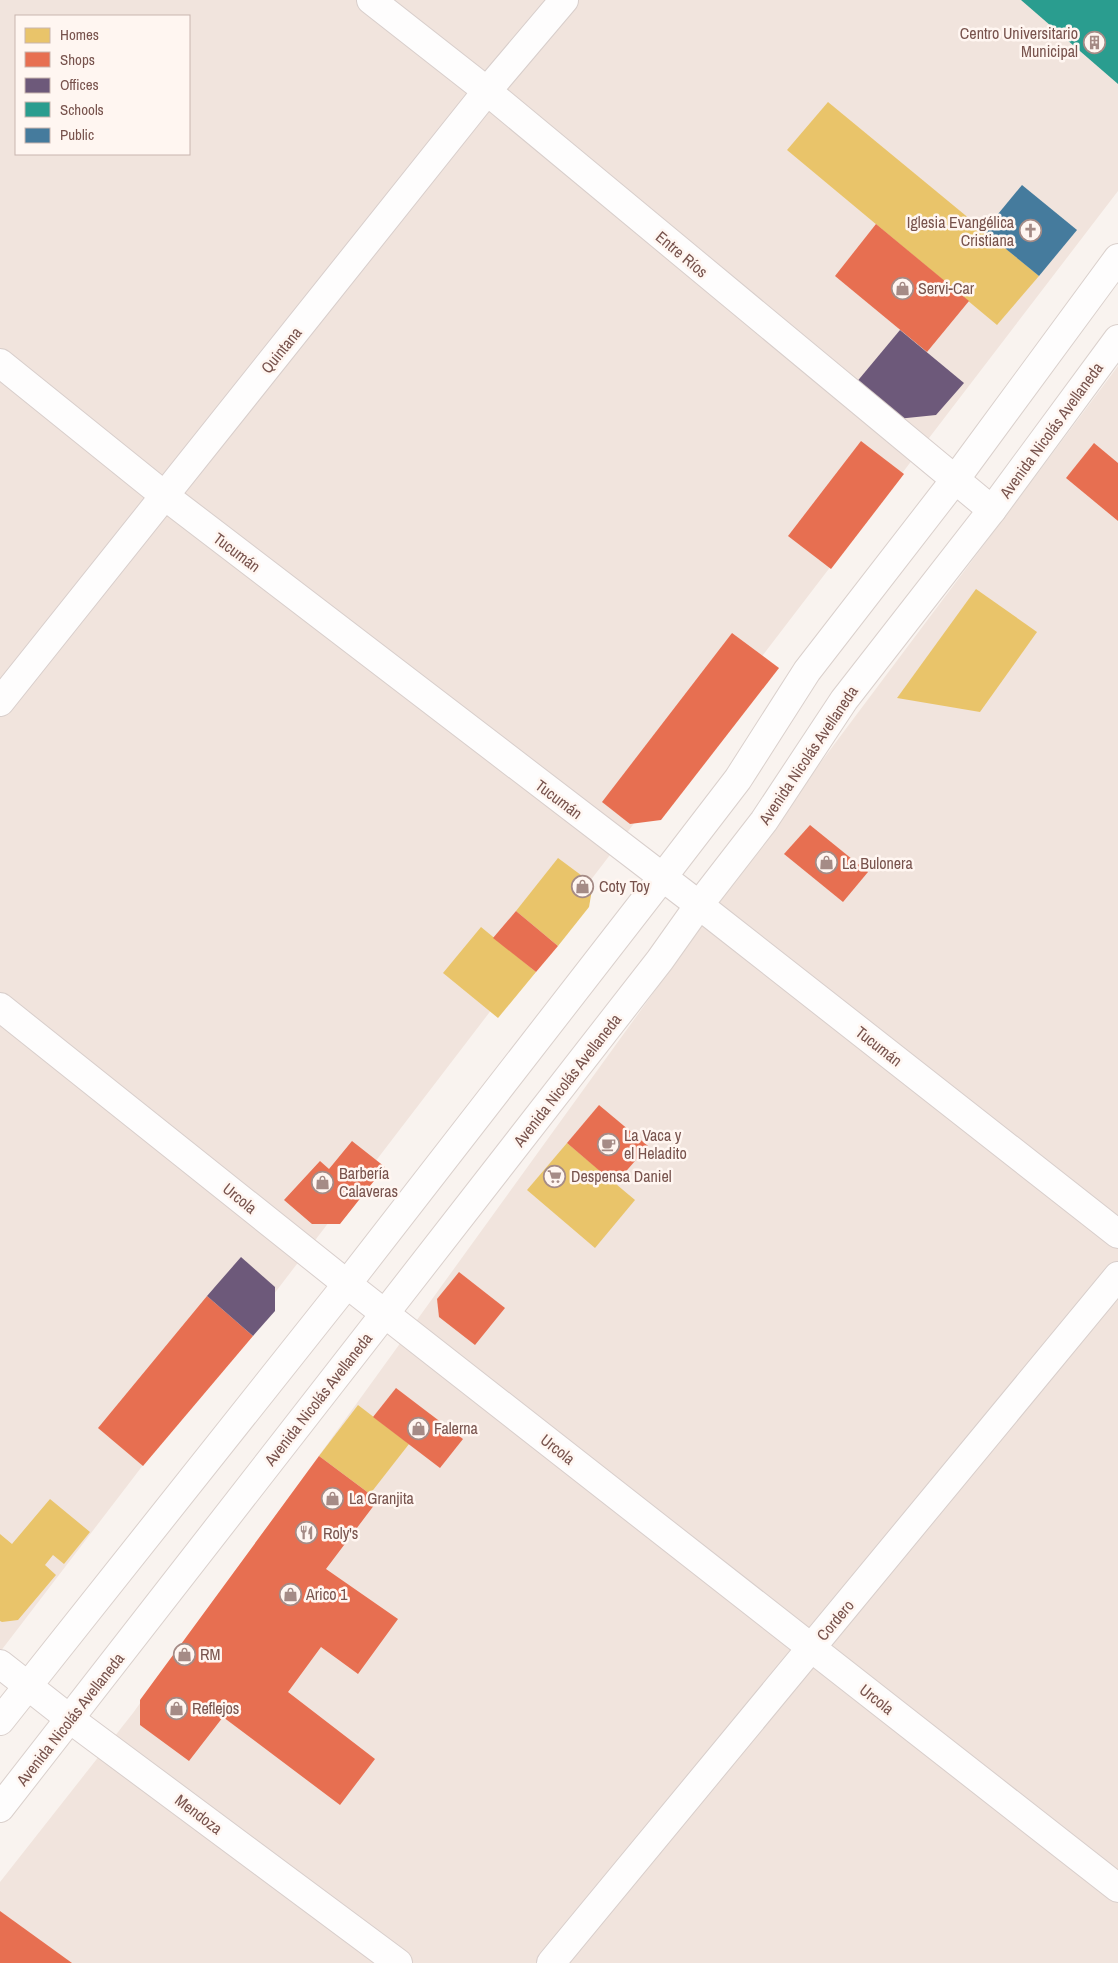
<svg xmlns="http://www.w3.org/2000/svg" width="1118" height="1963" font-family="'Archivo Narrow',sans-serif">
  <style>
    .residential { fill: #f1e4dd; fill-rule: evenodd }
    .homes { fill: #e9c46a }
    .shops { fill: #e76f51 }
    .offices { fill: #6d597a }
    .schools { fill: #2a9d8f }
    .public { fill: #457b9d }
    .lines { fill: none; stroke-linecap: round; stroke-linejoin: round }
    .street-casing { stroke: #d8cecb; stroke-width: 30 }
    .secondary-casing { stroke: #dad0cc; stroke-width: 30 }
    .street { stroke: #fefdfd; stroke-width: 28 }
    .secondary { stroke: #fefdfd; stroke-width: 28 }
    .labels { text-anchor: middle; stroke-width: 5; stroke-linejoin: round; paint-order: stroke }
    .poi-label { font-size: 16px; fill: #78534d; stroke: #fff6f1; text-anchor: start }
    .street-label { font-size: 16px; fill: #78534d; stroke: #fff6f1 }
  </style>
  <rect width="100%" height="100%" fill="#f9f3ef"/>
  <g class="residential">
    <path d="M0,0H1118V191L0,1652ZM16,16H189V154H16Z"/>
    <polygon points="1118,366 1118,1963 0,1963 0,1882 133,1713 797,794"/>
  </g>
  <g class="homes">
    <polygon points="828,102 1039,276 997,325 787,150"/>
    <polygon points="976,589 1037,632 980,712 897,698"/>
    <polygon points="558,858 593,884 589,907 558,946 516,911"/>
    <polygon points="481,927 536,972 498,1018 443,973"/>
    <polygon points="567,1143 635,1200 595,1248 527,1190"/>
    <polygon points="358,1405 409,1444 370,1494 319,1456"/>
    <polygon points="50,1499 90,1532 64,1564 53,1555 45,1565 56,1575 18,1620 2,1622 0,1621 0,1534 12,1544"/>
  </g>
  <g class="shops">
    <polygon points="876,224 969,301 927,352 835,276"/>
    <polygon points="861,441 904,474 831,569 788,536"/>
    <polygon points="1094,443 1118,463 1118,521 1066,478"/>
    <polygon points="732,633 779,668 661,820 630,824 602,802"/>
    <polygon points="810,825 868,872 843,902 784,854"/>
    <polygon points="516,911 558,946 536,972 493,938"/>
    <polygon points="599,1105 648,1146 615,1184 567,1143"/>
    <polygon points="352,1141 385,1167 340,1224 312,1224 284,1200 320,1161 329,1169"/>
    <polygon points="459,1272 505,1308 475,1345 439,1317 437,1299"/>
    <polygon points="207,1296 253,1336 143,1466 98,1428"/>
    <polygon points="396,1388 463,1439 440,1468 373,1417"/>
    <polygon points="319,1456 378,1500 326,1569 398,1619 358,1674 321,1647 288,1692 375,1759 340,1805 223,1717 189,1761 140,1725 140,1700"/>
    <polygon points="0,1911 72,1963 0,1963"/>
  </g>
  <g class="offices">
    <polygon points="900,330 964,383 936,415 897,419 855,384"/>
    <polygon points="241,1257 275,1287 275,1311 253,1336 207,1296"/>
  </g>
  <polygon class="schools" points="1021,0 1118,0 1118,84"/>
  <polygon class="public" points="1022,185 1077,230 1039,276 984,231"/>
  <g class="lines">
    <defs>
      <g id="street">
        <polyline points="371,0 487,91 992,510"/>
        <polyline points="0,363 165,496 699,905 1118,1234"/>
        <polyline points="0,702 487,91 564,0"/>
        <polyline points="0,1007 347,1284 1118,1888"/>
        <polyline points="0,1664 70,1719 398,1963"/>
        <polyline points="551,1963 1118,1276"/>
      </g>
      <g id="secondary">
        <polyline points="0,1721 347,1284 662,878 738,779 807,671 954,481 1118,258"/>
        <polyline points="0,1808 660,960 699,905 764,821 844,700 992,510 1118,339"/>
      </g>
    </defs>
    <use href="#street" class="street-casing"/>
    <use href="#secondary" class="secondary-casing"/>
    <use href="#street" class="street"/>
    <use href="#secondary" class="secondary"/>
  </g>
  <defs>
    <symbol id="building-ring" viewBox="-11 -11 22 22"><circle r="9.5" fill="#fff6f1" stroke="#a58b86" stroke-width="1.5"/><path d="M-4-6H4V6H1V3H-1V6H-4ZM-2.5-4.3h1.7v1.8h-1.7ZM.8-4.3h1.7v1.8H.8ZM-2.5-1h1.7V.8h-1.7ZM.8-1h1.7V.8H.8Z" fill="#a58b86"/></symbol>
    <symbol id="church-ring" viewBox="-11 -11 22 22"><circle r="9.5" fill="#fff6f1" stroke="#a58b86" stroke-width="1.5"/><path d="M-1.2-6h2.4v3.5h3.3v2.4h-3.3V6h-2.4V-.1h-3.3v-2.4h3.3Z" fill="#a58b86"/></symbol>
    <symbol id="shop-ring" viewBox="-11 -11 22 22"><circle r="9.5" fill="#fff6f1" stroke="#a58b86" stroke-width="1.5"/><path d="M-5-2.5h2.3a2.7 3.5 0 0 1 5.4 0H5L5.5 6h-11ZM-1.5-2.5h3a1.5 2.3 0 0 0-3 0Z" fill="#a58b86"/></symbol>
    <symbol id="cafe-ring" viewBox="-11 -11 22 22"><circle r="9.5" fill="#fff6f1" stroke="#a58b86" stroke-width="1.5"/><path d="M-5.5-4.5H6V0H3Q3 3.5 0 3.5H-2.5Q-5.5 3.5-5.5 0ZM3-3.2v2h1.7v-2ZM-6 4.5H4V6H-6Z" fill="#a58b86"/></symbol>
    <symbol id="supermarket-ring" viewBox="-11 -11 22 22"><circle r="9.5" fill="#fff6f1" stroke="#a58b86" stroke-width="1.5"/><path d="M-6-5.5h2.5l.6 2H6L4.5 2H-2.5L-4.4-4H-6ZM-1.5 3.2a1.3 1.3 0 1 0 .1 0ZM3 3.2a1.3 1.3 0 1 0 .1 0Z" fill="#a58b86"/></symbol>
    <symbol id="restaurant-ring" viewBox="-11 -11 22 22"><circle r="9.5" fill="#fff6f1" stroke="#a58b86" stroke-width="1.5"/><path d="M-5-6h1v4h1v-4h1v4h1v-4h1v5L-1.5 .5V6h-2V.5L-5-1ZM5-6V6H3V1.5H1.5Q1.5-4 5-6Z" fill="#a58b86"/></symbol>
  </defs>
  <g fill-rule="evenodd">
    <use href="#building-ring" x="1082" y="30" width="25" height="25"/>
    <use href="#church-ring" x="1018" y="218" width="25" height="25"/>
    <use href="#shop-ring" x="890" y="276" width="25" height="25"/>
    <use href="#shop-ring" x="814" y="850" width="25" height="25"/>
    <use href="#shop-ring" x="570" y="874" width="25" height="25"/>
    <use href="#cafe-ring" x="596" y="1132" width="25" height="25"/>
    <use href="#supermarket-ring" x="542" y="1164" width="25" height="25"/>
    <use href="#shop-ring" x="310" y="1170" width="25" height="25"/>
    <use href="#shop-ring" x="406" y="1416" width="25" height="25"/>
    <use href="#shop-ring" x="320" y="1486" width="25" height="25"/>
    <use href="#restaurant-ring" x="294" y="1520" width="25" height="25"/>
    <use href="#shop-ring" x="278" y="1582" width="25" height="25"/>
    <use href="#shop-ring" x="172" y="1642" width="25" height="25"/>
    <use href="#shop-ring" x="164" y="1696" width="25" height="25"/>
  </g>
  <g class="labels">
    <g class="poi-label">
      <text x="1078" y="39" text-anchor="end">Centro Universitario<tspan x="1078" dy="18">Municipal</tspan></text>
      <text x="1014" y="228" text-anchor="end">Iglesia Evangélica<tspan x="1014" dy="18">Cristiana</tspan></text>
      <text x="918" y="294">Servi-Car</text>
      <text x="842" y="869">La Bulonera</text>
      <text x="599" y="892">Coty Toy</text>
      <text x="624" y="1141">La Vaca y<tspan x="624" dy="18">el Heladito</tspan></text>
      <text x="339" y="1179">Barbería<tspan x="339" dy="18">Calaveras</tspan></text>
      <text x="571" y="1182">Despensa Daniel</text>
      <text x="434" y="1434">Falerna</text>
      <text x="349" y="1504">La Granjita</text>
      <text x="323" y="1539">Roly's</text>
      <text x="306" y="1600">Arico 1</text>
      <text x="200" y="1660">RM</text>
      <text x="192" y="1714">Reflejos</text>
    </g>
    <g class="street-label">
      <text transform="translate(682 254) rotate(40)" y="6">Entre Ríos</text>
      <text transform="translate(281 350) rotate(-51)" y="6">Quintana</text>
      <text transform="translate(1051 430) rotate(-54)" y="6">Avenida Nicolás Avellaneda</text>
      <text transform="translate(237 552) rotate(37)" y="6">Tucumán</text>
      <text transform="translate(808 755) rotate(-56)" y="6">Avenida Nicolás Avellaneda</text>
      <text transform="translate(559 799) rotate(37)" y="6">Tucumán</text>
      <text transform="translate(879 1046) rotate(38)" y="6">Tucumán</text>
      <text transform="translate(567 1080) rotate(-52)" y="6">Avenida Nicolás Avellaneda</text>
      <text transform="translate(240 1198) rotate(39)" y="6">Urcola</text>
      <text transform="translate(318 1399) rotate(-52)" y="6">Avenida Nicolás Avellaneda</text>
      <text transform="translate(558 1449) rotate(38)" y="6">Urcola</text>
      <text transform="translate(835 1620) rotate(-50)" y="6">Cordero</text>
      <text transform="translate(877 1699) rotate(38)" y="6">Urcola</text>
      <text transform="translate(70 1719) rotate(-52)" y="6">Avenida Nicolás Avellaneda</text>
      <text transform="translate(199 1814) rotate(37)" y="6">Mendoza</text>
    </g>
  </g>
  <rect x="15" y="15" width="175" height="140" fill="#fff6f1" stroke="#c9b5af"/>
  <rect x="25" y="28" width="25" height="15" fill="#e9c46a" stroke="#c9b5af"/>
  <text x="60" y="40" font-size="15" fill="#78534d">Homes</text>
  <rect x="25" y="52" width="25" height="15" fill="#e76f51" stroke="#c9b5af"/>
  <text x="60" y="65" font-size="15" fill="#78534d">Shops</text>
  <rect x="25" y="78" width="25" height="15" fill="#6d597a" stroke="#c9b5af"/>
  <text x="60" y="90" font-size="15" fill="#78534d">Offices</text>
  <rect x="25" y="102" width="25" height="15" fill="#2a9d8f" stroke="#c9b5af"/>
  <text x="60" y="115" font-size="15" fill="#78534d">Schools</text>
  <rect x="25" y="128" width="25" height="15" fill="#457b9d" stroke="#c9b5af"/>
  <text x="60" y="140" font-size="15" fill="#78534d">Public</text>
</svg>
